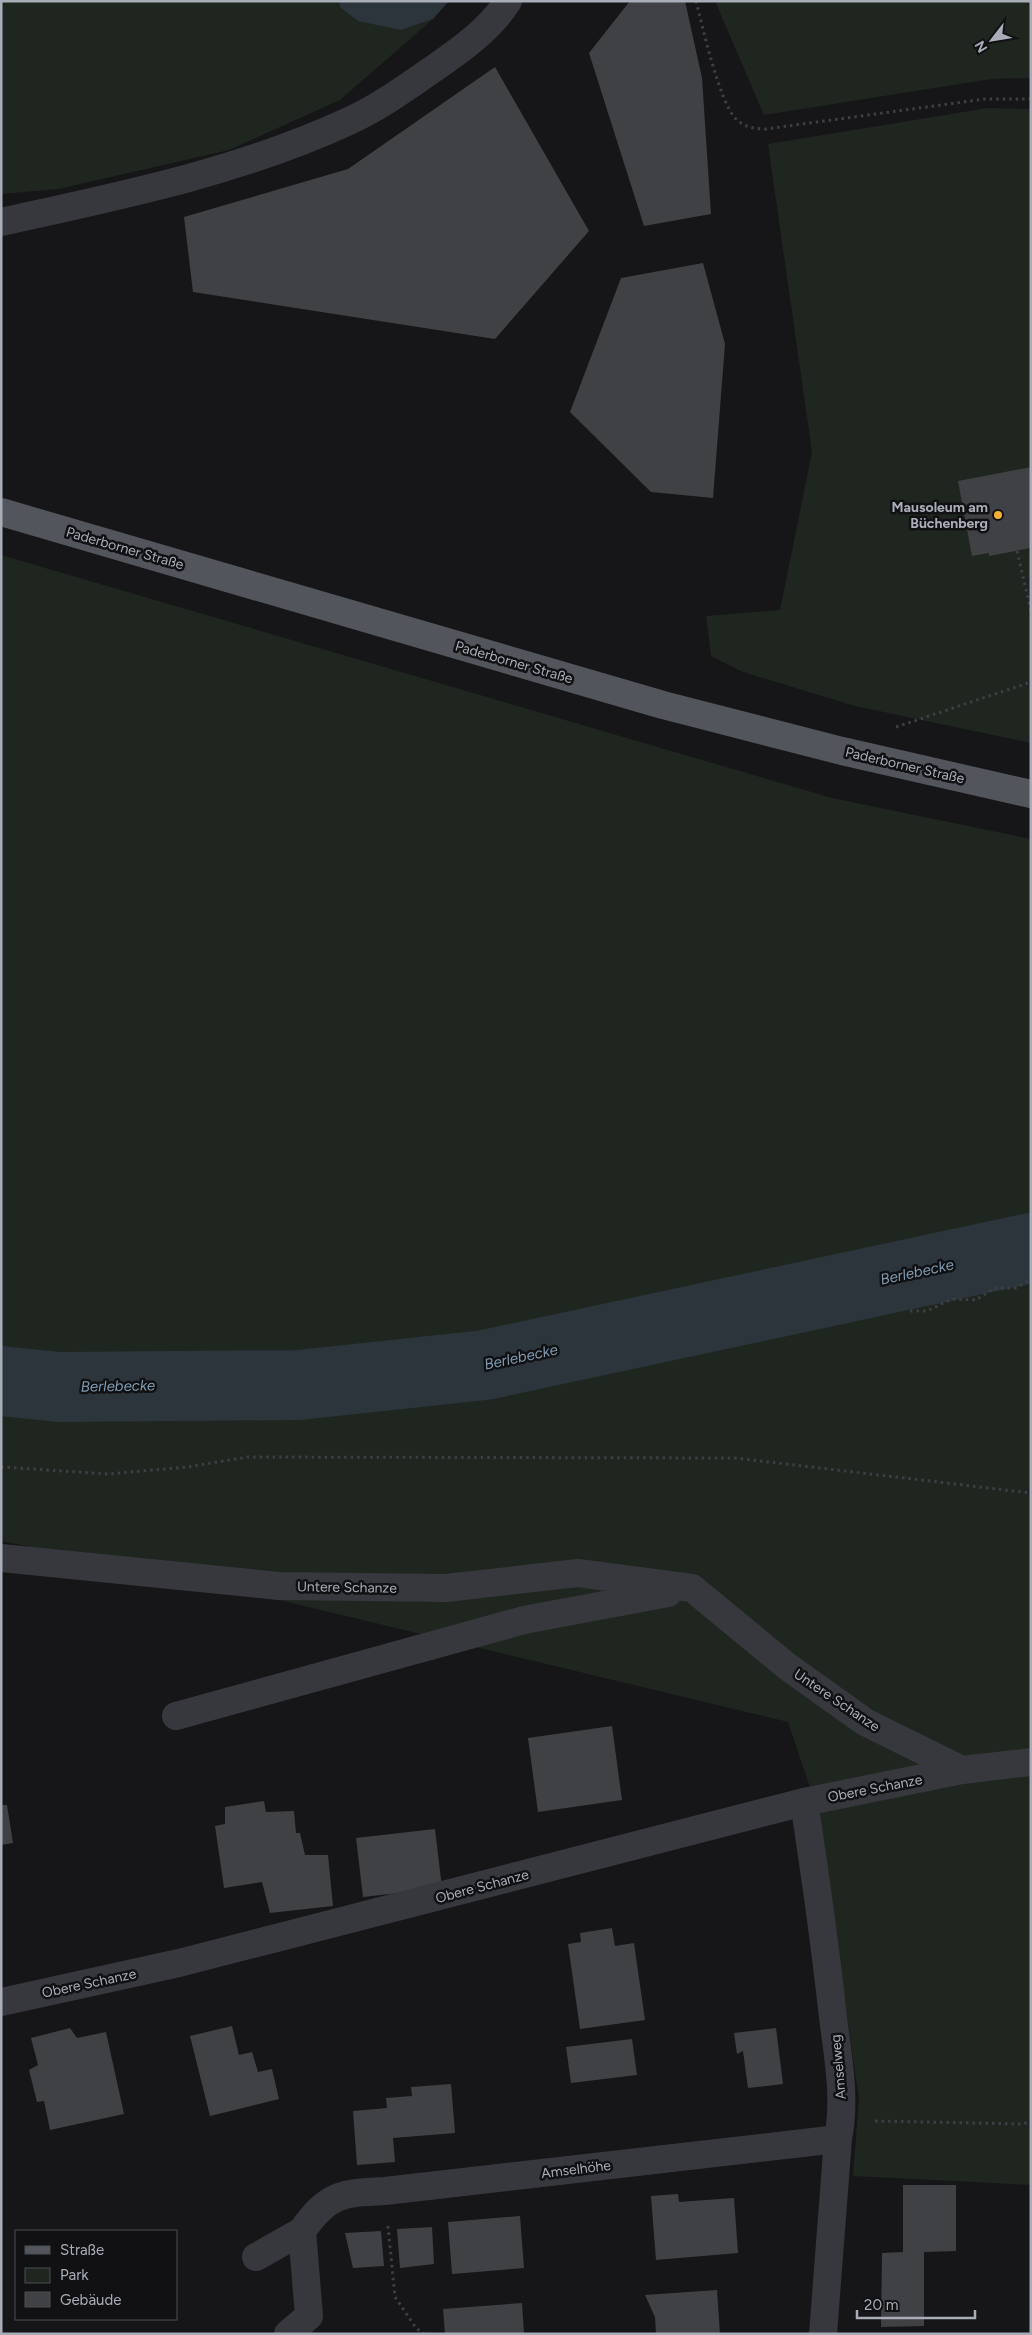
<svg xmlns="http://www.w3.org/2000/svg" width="1032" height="2335" font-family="Figtree,sans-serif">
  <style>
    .green { fill: #1e261f }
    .water { fill: #2c353c }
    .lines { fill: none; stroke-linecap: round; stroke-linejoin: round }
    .river { stroke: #2c353c; stroke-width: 70 }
    .building { fill: #404145 }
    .path { stroke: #3d3f44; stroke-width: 3; stroke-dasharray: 2.5 4; stroke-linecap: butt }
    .minor { stroke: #37383d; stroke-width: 28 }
    .major { stroke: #53555c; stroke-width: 28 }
    .poi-dot { fill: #f2b134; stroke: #111113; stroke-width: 2 }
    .labels { text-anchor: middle; stroke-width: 5; stroke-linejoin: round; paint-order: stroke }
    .poi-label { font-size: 14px; font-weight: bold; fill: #a8adb8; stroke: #111113; text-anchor: end }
    .street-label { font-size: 14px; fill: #a8adb8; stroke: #111113 }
    .water-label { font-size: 15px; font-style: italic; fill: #7f9bb3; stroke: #111113 }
  </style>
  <rect width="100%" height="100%" fill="#161618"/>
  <g class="green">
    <polygon points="1,1 339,1 340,7 401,30 433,19 340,100 229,150 58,189 1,194"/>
    <polygon points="715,1 1031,1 1031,78 991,79 764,115"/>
    <polygon points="988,108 1031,109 1031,743 855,706 743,672 711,656 706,616 780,610 812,452 768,144"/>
    <polygon points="1,555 832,798 1031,839 1031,2185 853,2176 859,2099 818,1811 788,1722 196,1580 1,1541"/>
  </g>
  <polygon class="water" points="339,1 449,1 433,19 401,30 358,21 340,7"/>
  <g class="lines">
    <polyline class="river" points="1,1381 59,1387 299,1385 485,1365 1031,1248"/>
  </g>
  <g class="building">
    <polygon points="630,1 685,1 702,78 711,214 644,226 589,53"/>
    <polygon points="495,67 589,231 495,339 193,292 184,217 348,169"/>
    <polygon points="703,263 725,344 713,498 651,492 570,412 621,278"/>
    <polygon points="1031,467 1031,548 989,556 989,553 972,556 958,481"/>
    <polygon points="612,1726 622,1800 538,1812 528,1738"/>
    <polygon points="264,1801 266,1812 294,1811 296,1833 300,1833 305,1855 328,1855 333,1906 270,1913 262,1882 224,1888 215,1826 225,1824 225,1807"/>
    <polygon points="1,1805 7,1805 13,1843 1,1845"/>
    <polygon points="435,1829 442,1888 363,1897 356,1838"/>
    <polygon points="612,1928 615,1946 634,1943 645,2020 580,2029 568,1944 581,1942 580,1933"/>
    <polygon points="232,2026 239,2055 252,2052 258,2072 272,2069 279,2099 210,2116 190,2036"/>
    <polygon points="70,2028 77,2038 106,2032 124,2114 50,2130 44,2101 37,2102 29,2070 38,2065 31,2038"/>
    <polygon points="776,2028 783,2084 748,2088 743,2051 737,2054 734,2033"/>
    <polygon points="632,2039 637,2075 571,2083 566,2047"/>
    <polygon points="451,2084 455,2133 393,2138 395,2162 357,2165 353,2111 387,2108 386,2098 412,2096 411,2087"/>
    <polygon points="903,2185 956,2185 956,2251 924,2252 924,2326 881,2327 882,2253 903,2252"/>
    <polygon points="678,2194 679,2202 734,2198 738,2253 656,2260 651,2196"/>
    <polygon points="520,2216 524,2268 452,2274 448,2222"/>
    <polygon points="432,2227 434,2264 400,2268 397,2229"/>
    <polygon points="381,2231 384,2266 353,2268 345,2233"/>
    <polygon points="717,2290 720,2334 656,2334 655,2317 645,2295"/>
    <polygon points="522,2303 524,2334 445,2334 443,2309"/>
  </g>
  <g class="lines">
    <g class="path">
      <path d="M696,1C703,28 719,100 735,118C744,127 754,129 766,129L985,99H1031"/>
      <polyline points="1017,551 1031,611"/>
      <polyline points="896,727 1031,682"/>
      <polyline points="910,1311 927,1311 952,1299 976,1300 994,1288 1017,1288 1031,1278"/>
      <polyline points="1,1467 108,1474 187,1467 248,1457 735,1458 1031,1493"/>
      <polyline points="875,2121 1023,2124 1031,2121"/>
      <polyline points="388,2226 395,2297 416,2328 424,2334"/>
    </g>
    <g class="minor">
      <path d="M1,222C119,196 239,172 349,121C380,107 408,86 436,67C462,49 491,28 508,1"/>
      <polyline points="1,1558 279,1586 446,1588 578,1573 692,1588 788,1667 865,1722 962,1770"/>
      <polyline points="176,1716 524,1620 668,1593"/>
      <path d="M804,1802C815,1873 825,1945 833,2017C838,2057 846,2099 838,2139L823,2334"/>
      <polyline points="1,2002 179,1963 804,1802 962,1770 1031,1762"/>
      <polyline points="256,2257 302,2231"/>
      <path d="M288,2334L309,2316L302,2231C328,2194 341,2193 385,2191L838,2139"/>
    </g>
    <polyline class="major" points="1,512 663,705 842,751 1031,794"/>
  </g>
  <circle class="poi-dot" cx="998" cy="515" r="5"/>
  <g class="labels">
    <g class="poi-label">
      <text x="988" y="512">Mausoleum am<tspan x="988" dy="16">Büchenberg</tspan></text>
    </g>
    <g class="street-label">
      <text transform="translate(125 548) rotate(16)" y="5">Paderborner Straße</text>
      <text transform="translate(514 662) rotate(16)" y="5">Paderborner Straße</text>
      <text transform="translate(905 765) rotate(13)" y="5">Paderborner Straße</text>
      <text transform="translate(347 1587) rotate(1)" y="5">Untere Schanze</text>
      <text transform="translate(837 1700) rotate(34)" y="5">Untere Schanze</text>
      <text transform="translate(875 1788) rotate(-11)" y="5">Obere Schanze</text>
      <text transform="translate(482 1886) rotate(-15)" y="5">Obere Schanze</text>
      <text transform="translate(89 1983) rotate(-12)" y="5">Obere Schanze</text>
      <text transform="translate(838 2067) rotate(-95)" y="5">Amselweg</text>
      <text transform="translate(576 2169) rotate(-7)" y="5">Amselhöhe</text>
    </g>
    <g class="water-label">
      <text transform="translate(917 1272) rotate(-12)" y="5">Berlebecke</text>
      <text transform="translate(521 1357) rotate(-12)" y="5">Berlebecke</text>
      <text transform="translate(118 1386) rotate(-1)" y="5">Berlebecke</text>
    </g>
  </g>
  <rect width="1032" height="2335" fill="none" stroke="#a8adb8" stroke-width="5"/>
  <rect x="15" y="2230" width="162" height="90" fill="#111113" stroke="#4d4f55"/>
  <rect x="25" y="2246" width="25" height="8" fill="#53555c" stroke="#4d4f55"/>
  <text x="60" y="2255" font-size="15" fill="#a8adb8">Straße</text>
  <rect x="25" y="2268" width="25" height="15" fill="#1e261f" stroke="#4d4f55"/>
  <text x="60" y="2280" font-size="15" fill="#a8adb8">Park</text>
  <rect x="25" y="2292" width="25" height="15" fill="#404145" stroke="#4d4f55"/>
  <text x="60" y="2305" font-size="15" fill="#a8adb8">Gebäude</text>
  <g transform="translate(992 40) rotate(239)" stroke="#111113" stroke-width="4" paint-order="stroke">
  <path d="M0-4L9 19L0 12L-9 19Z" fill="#a8adb8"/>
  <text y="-8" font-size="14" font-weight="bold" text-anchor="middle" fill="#a8adb8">N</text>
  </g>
  <path d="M857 2310v8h118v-8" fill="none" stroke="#a8adb8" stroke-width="2.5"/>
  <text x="864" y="2310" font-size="15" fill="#a8adb8" stroke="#111113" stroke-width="4" paint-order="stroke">20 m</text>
</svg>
